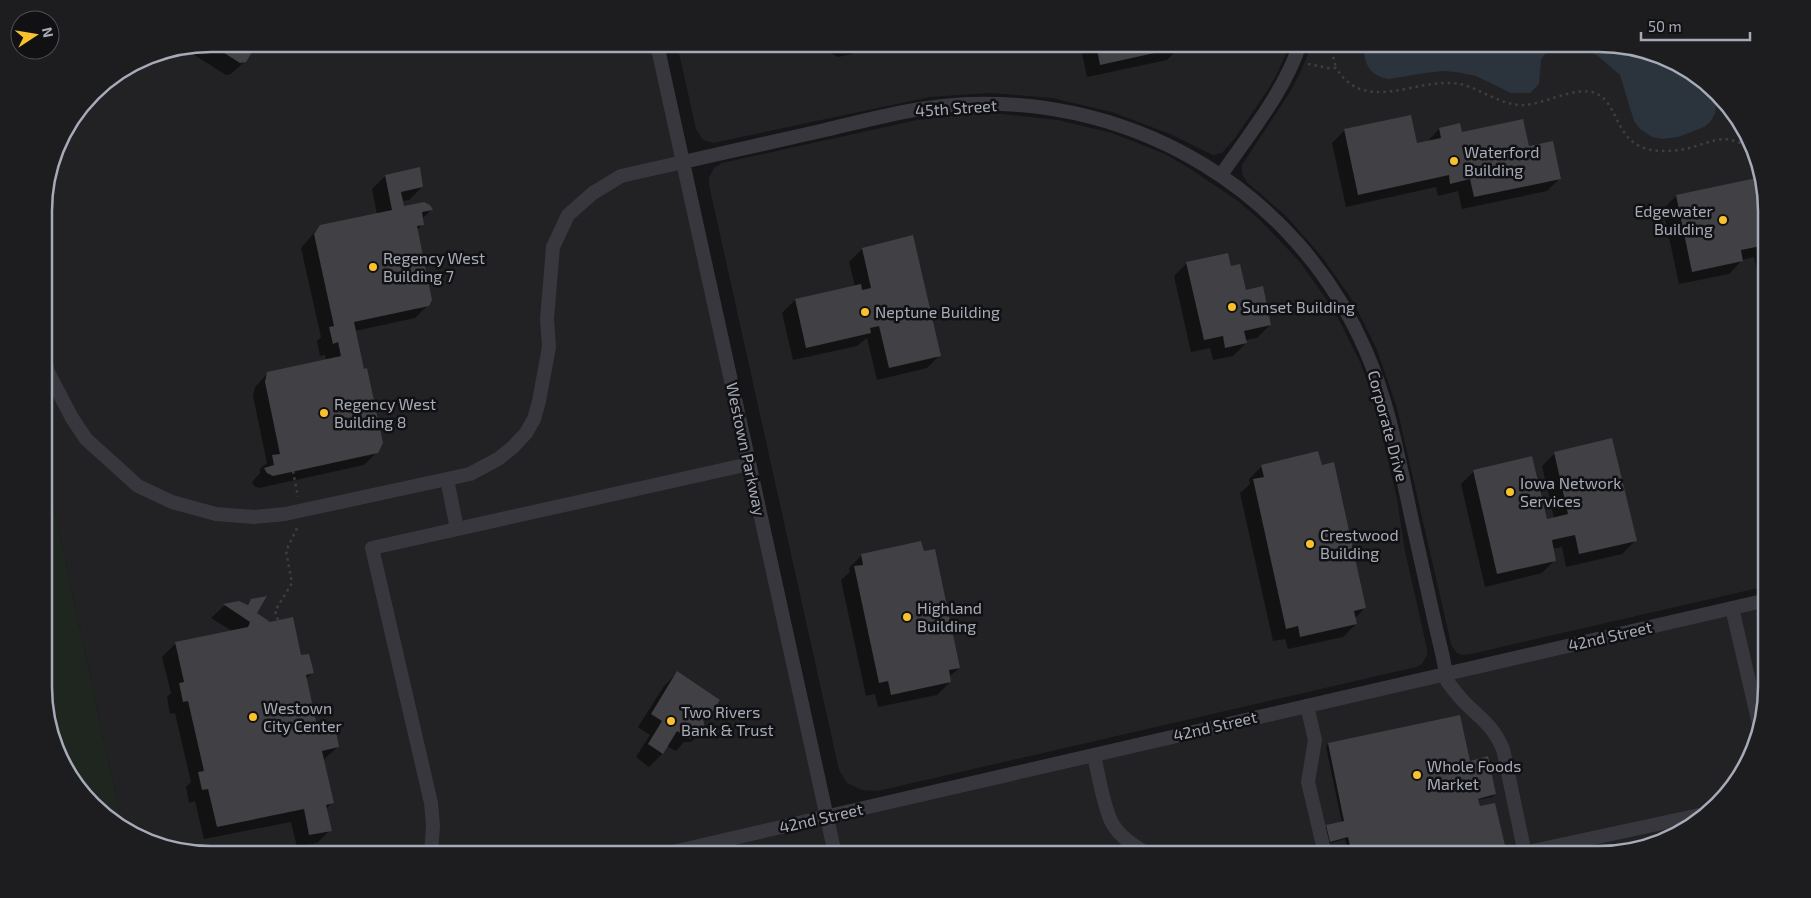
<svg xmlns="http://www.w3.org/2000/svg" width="1811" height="898" font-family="'Exo 2',sans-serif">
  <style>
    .built { fill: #222225 }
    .green { fill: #1e261f }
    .water { fill: #2b343c }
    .shadow { fill: #0007 }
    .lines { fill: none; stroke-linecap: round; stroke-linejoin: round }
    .stream { stroke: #2b343c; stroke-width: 4.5 }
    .building { fill: #404045 }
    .path { stroke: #3d3e44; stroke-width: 2.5; stroke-dasharray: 2.5 4; stroke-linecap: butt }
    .minor { stroke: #37373d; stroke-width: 14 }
    .poi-dot { fill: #f9c22d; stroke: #111113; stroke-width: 2 }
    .labels { text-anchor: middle; stroke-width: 5; stroke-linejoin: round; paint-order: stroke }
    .street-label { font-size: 16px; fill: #a7abb8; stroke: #111113 }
    .poi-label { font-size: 16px; fill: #a7abb8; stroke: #111113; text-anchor: start }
    .rim { fill: none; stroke: #a7abb8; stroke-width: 2.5 }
  </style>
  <rect width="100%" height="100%" fill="#161618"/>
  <g class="built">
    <polygon points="211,44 657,44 826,816 1767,600 1767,687 1750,761 1693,826 1611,854 211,854 137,837 122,825 45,465 44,200 61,137 101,85 147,56"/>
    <polygon points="677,44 1290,44 1277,74 1267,91 1235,138 1222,153 1213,155 1170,134 1112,112 1052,98 991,93 930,97 713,143 703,140 696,129"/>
    <polygon points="1312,44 1600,44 1674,61 1733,109 1766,190 1767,586 1471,654 1461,655 1456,652 1451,644 1397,408 1377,350 1353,301 1322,257 1287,217 1247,182 1242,174 1242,165 1290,92 1300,73"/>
    <polygon points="973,114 1002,114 1058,120 1112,133 1165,154 1189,168 1238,201 1260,220 1300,262 1334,310 1360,362 1370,390 1378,418 1397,499 1405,551 1427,649 1427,655 1422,664 1416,667 878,791 862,790 847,783 839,770 709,185 709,178 714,168 722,163 917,120"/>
  </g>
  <polygon class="green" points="45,465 122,825 78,789 64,754 45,670"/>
  <path class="water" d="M1364,44H1600L1674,61L1713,94L1716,106L1715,114L1710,122L1704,127L1678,137L1662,139L1652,137L1640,129L1634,121L1620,75L1598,56L1584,47L1573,46L1561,45L1544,55L1541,60L1539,84L1530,93H1511L1476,76L1457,72L1443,71L1425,73L1389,79C1369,76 1363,62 1364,44Z"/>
  <g class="shadow">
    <polygon points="211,44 256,44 245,61 231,74 226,75 185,49"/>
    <polygon points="794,44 862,44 852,54 838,57 825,50 810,53"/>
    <polygon points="1080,44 1180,44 1180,47 1167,60 1087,77"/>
    <polygon points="1439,129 1528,148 1560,178 1547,191 1462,209 1458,191 1438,196 1436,187 1346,207 1332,143 1345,130 1416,144 1427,142"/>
    <polygon points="385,176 422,187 409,200 402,201 403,208 431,210 422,219 423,224 416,231 428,305 415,318 355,331 377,452 364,465 259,488 254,486 252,482 260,473 260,469 267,463 253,396 255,387 268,373 326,360 325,355 320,356 317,341 321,337 301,248 320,226 377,214 372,189"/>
    <polygon points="1761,178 1766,190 1766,292 1762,293 1754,257 1742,260 1729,274 1679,284 1663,209 1676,196"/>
    <polygon points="862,249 940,355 927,368 877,380 867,338 857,346 793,360 782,313 795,300 855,286 849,262"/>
    <polygon points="1187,263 1230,267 1270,325 1257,338 1245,340 1246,343 1233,356 1213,360 1210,348 1191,352 1174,276"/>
    <polygon points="1555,453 1635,541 1622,554 1566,567 1562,547 1552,549 1555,560 1542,573 1485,587 1461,484 1474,471 1546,520 1554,518 1542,466"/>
    <polygon points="1262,466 1365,608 1355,618 1356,624 1343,637 1288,649 1285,639 1273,641 1240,493 1250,484 1249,479"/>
    <polygon points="862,555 959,668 949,677 950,682 937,695 878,707 875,694 866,696 841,580 850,572 849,568"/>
    <polygon points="251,600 256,613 300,657 312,673 305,680 318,736 338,747 323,760 332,803 326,809 330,830 317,843 297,847 291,822 204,839 195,801 189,803 186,787 191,782 175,713 170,714 167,697 171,693 162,657 175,644 232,631 211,618 224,606 239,602 246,606"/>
    <polygon points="677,673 718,700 703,722 704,729 691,742 684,742 676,751 667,746 662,754 649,767 636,757 650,735 638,727 664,686"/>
    <polygon points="1328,744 1469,763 1495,794 1492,797 1477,800 1479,808 1505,854 1349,854 1345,839 1327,844 1324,829 1327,826 1342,823 1326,747"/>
  </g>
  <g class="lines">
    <polyline class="stream" points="474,854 497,852 504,854"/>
  </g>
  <g class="building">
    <polygon points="210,44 257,44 246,62 240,63"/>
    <polygon points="1096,44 1181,44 1182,47 1100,65"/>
    <polygon points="1411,115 1417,143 1441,138 1439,128 1460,123 1462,132 1523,119 1529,146 1553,141 1561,179 1474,197 1470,179 1450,184 1449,175 1358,195 1344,129"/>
    <polygon points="420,167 423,187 401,192 404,206 424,202 430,205 433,210 422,212 424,225 417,226 432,300 429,306 354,322 364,369 367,368 383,443 378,453 273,476 267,473 264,468 274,465 272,455 280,454 265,382 267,372 341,356 338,342 333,344 329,327 334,326 314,234 320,225 392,210 385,175"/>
    <polygon points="1761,177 1766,190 1766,245 1741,250 1743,261 1692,272 1676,195"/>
    <polygon points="913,235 941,356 889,368 879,326 870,328 871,333 806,348 795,299 861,284 862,290 871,288 862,248"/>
    <polygon points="1228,253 1231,266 1240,264 1246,290 1263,286 1271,325 1244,331 1247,343 1225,348 1223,336 1204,340 1186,262"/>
    <polygon points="1612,438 1637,541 1579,554 1575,535 1552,540 1556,561 1497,574 1473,470 1532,456 1547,519 1568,514 1554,452"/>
    <polygon points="1318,451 1322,465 1334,462 1366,608 1354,611 1357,624 1300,637 1298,626 1286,629 1253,479 1264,477 1261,465"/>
    <polygon points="921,541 924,551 935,549 960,668 949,670 951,682 891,695 888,681 879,683 854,566 863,565 861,554"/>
    <polygon points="267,596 257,613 270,622 293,617 301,655 309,654 314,673 306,675 319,735 336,731 339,747 322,751 334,803 326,805 332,831 309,835 304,809 217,827 208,789 202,790 198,772 204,771 188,701 183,702 179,683 184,682 175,642 248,627 250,622 223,604 239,601 248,605 251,599"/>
    <polygon points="677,671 720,700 708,718 706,716 703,718 705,729 696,730 690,739 677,731 663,754 648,744 662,721 651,714"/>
    <polygon points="1460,715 1470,761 1488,756 1496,794 1478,799 1480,806 1495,803 1507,854 1352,854 1348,837 1330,842 1326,825 1344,821 1328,743"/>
  </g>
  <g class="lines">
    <g class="path">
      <polyline points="1333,44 1332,53 1336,68"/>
      <path d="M1308,64L1328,68H1336C1366,116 1417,76 1460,84C1482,89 1501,106 1524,105C1545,104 1575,86 1595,93C1620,103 1614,144 1652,150C1665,152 1680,151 1693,147C1703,144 1713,140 1723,139C1732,139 1740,143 1748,146"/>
      <polyline points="293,471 298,497"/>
      <polyline points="278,620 275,611 292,583 286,551 298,526"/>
    </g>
    <g class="minor">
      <polyline points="657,44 835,854"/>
      <path d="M1221,175C1250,133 1284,92 1300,44"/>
      <path d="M44,356L48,372L72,418L86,439L138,486L172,502L216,514L254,517L285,514L447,479L470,474L498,459L513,447L526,433L534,419L539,401L549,347L547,319L553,247L568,215L593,193L621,176C689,161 757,145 825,130C872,119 919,106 967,104C1138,97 1296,192 1365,349C1391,407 1401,472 1415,534C1422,565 1429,597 1436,628C1440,645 1445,663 1447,681C1453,689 1460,698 1467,705C1483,720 1494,728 1503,749L1525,854"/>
      <polyline points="447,479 457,529"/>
      <polyline points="1732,608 1759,724"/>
      <polyline points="1307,706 1315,740 1308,782 1325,854"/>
      <path d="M1094,755C1098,773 1104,809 1112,823C1120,837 1134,846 1148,854"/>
      <polyline points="1524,853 1704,814"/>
      <polyline points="431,854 433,826 431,803 372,548 749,464"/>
      <polyline points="664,854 1767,600"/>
    </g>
  </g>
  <g class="poi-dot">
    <circle cx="1454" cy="161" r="5"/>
    <circle cx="1723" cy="220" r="5"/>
    <circle cx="373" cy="267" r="5"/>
    <circle cx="1232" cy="307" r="5"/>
    <circle cx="865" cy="312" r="5"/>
    <circle cx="324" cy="413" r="5"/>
    <circle cx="1510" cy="492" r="5"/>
    <circle cx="1310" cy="544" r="5"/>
    <circle cx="907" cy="617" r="5"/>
    <circle cx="253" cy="717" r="5"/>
    <circle cx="671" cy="721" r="5"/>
    <circle cx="1417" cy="775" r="5"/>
  </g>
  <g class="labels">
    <g class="street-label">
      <text transform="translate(956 108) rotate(-4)" y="6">45th Street</text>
      <text transform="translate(1388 426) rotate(75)" y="6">Corporate Drive</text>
      <text transform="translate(746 449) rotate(78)" y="6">Westown Parkway</text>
      <text transform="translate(1610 636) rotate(-13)" y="6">42nd Street</text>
      <text transform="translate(1215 726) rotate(-13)" y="6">42nd Street</text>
      <text transform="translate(821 818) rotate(-13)" y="6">42nd Street</text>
    </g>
    <g class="poi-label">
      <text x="1464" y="158">Waterford<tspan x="1464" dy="18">Building</tspan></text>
      <text x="1713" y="217" text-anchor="end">Edgewater<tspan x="1713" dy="18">Building</tspan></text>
      <text x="383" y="264">Regency West<tspan x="383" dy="18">Building 7</tspan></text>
      <text x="1242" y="313">Sunset Building</text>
      <text x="875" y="318">Neptune Building</text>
      <text x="334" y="410">Regency West<tspan x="334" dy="18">Building 8</tspan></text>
      <text x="1520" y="489">Iowa Network<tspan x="1520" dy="18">Services</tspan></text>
      <text x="1320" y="541">Crestwood<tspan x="1320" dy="18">Building</tspan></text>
      <text x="917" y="614">Highland<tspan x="917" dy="18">Building</tspan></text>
      <text x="263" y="714">Westown<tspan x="263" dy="18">City Center</tspan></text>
      <text x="681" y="718">Two Rivers<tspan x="681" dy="18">Bank &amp; Trust</tspan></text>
      <text x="1427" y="772">Whole Foods<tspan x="1427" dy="18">Market</tspan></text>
    </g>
  </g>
  <path d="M0 0H1811V898H0ZM211 52H1599A159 159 0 0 1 1758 211V687A159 159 0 0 1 1599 846H211A159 159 0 0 1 52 687V211A159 159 0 0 1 211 52Z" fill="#1d1d20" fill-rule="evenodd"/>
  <path class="rim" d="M211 52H1599A159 159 0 0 1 1758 211V687A159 159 0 0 1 1599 846H211A159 159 0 0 1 52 687V211A159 159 0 0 1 211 52Z"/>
  <g transform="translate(35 35) rotate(78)"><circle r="24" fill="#111113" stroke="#4d4f55"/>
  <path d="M0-4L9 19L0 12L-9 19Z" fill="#f9c22d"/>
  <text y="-8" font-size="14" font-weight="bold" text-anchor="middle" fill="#a7abb8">N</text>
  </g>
  <path d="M1641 32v8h109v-8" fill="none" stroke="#a7abb8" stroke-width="2.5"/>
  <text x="1648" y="32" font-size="15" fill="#a7abb8" stroke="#111113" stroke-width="4" paint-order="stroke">50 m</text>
</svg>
